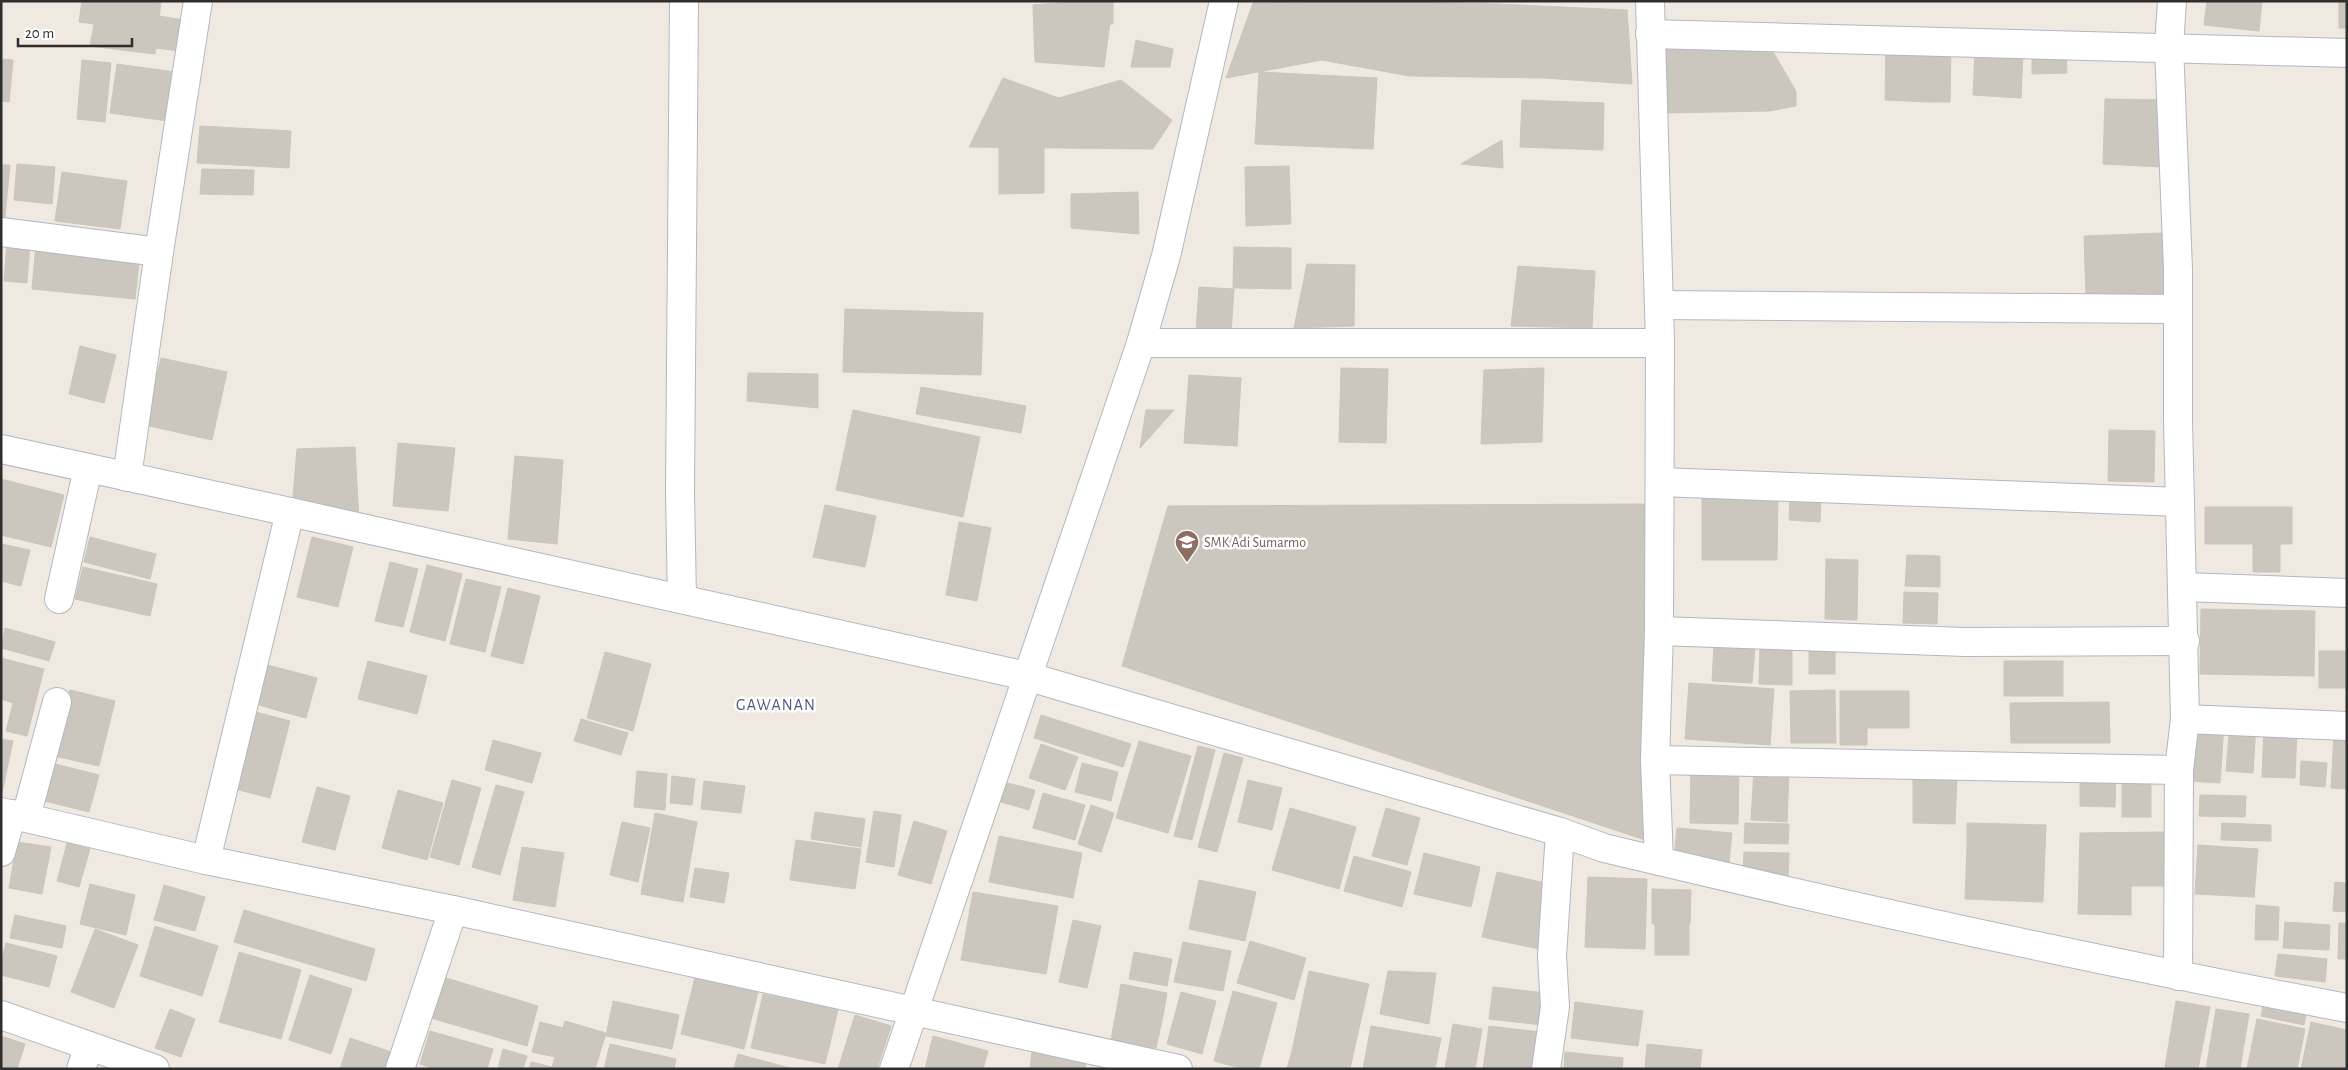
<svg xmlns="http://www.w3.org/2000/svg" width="2348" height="1070" font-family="'Alegreya Sans',sans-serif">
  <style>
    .building { fill: #cbc7bf; stroke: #cbc5ba }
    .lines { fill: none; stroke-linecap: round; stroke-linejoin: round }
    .minor-casing { stroke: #b4b7c1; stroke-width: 30 }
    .tertiary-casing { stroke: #b4b7c1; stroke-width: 30 }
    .minor { stroke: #fff; stroke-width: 28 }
    .tertiary { stroke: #fff; stroke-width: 28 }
    .labels { text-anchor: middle; stroke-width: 5; stroke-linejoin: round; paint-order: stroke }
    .education-label { font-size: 14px; fill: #785e54; stroke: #fff; text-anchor: start }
    .quarter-label { font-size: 16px; letter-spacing: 1px; fill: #4d5680; stroke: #fff }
  </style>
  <rect width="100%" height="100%" fill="#efe9e1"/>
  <g class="building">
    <polygon points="82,1 137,1 133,29 79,22"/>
    <polygon points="137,1 161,1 155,54 130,51"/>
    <polygon points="1064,1 1113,1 1113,24 1064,23"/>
    <polygon points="1080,1 1113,1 1104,67 1035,62 1033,5"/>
    <polygon points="1356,1 1497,4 1627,10 1632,84 1544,78 1409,76 1322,60 1226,78 1253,3"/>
    <polygon points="2207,1 2262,1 2259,31 2204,25"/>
    <rect x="2339" y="1" width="8" height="27"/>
    <polygon points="159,16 184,20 180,51 155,48"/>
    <polygon points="94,24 133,29 130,51 90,46"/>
    <polygon points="1136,40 1173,49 1170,67 1131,67"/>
    <polygon points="1886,43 1932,43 1930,102 1885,100"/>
    <polygon points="1932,43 1951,44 1950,102 1930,102"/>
    <polygon points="2032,45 2066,45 2067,73 2032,74"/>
    <polygon points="1661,47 1772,50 1796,91 1796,106 1769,111 1667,113"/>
    <polygon points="1975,51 2023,53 2021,98 1973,95"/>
    <polygon points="1,59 13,60 9,102 1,101"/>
    <polygon points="82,60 111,63 105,122 77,119"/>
    <polygon points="117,64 175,72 168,121 110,113"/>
    <polygon points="1259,72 1377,78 1373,149 1255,144"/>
    <polygon points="1003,78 1059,98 1121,80 1172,120 1153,149 969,147"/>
    <polygon points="2105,99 2164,100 2162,167 2103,164"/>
    <polygon points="1522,100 1604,103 1603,150 1520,147"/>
    <polygon points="200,126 291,131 289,168 197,163"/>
    <polygon points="1502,140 1503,168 1461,164"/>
    <polygon points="999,145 1044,145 1044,193 999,194"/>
    <polygon points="17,164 55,167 52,204 14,200"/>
    <polygon points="1,165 10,165 5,217 1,216"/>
    <polygon points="1289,166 1291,224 1246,226 1245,167"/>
    <polygon points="202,169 254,170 253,195 200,194"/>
    <polygon points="62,172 127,181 120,229 55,221"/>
    <polygon points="1138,192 1139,234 1071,228 1071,194"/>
    <polygon points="2165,233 2168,295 2086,297 2084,236"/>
    <polygon points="7,242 30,243 27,283 4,281"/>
    <polygon points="36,244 140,254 135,299 32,289"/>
    <polygon points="1234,247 1291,248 1291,289 1233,288"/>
    <polygon points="1307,264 1355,265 1354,326 1294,328"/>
    <polygon points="1518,266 1595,271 1592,328 1511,326"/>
    <polygon points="1199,287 1234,289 1231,333 1196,331"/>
    <polygon points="845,309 983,313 981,375 843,372"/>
    <polygon points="80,346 116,355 104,403 69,394"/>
    <polygon points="161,358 227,372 212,440 145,425"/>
    <polygon points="1341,368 1388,369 1386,443 1339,442"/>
    <polygon points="1544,368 1542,442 1481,444 1484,370"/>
    <polygon points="748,373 818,374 818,408 747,401"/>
    <polygon points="1189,375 1241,378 1237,446 1184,443"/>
    <polygon points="921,387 1026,406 1021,433 916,414"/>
    <polygon points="853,410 980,437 963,517 836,490"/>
    <polygon points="1146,410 1174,410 1140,448"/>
    <polygon points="2109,430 2155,431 2154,482 2108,481"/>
    <polygon points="398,443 455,448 448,511 393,506"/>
    <polygon points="355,447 359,523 292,508 297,449"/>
    <polygon points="515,456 563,460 560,506 511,502"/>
    <polygon points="1,479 64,495 51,547 1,535"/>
    <polygon points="1702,492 1778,493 1777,560 1702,560"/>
    <polygon points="1790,493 1821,495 1820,522 1789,520"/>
    <polygon points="511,502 560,506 557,544 508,539"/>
    <polygon points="1650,504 1645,840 1122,666 1168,506"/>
    <polygon points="825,505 876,516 865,567 813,557"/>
    <polygon points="2205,507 2292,507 2292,544 2280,544 2280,572 2253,572 2253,544 2205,544"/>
    <polygon points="959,522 991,528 977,601 946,595"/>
    <polygon points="90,537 156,554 150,579 84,562"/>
    <polygon points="312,537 353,547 338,607 297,597"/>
    <polygon points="1,544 30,550 21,586 1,581"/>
    <polygon points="1907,555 1940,556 1940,587 1905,586"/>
    <polygon points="1826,559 1858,560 1857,620 1825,619"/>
    <polygon points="390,562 418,569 403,627 375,621"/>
    <polygon points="427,565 462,574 445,641 410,632"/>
    <polygon points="83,567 157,584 150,616 75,599"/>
    <polygon points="466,579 501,587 485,652 450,644"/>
    <polygon points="508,588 540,596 523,664 491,656"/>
    <polygon points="1904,592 1938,593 1937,624 1903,623"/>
    <polygon points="2201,609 2315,611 2314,676 2200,674"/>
    <polygon points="5,628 55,642 49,661 1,648"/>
    <polygon points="1714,645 1755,647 1752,683 1712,681"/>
    <rect x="1809" y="645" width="26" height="29"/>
    <polygon points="1760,646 1792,646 1792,685 1759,684"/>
    <rect x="2319" y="651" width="28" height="37"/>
    <polygon points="605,652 651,664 633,731 587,718"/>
    <polygon points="1,658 44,669 27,736 6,731 13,703 1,699"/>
    <polygon points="368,661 427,676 417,714 358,699"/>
    <rect x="2004" y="661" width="59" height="35"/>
    <polygon points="263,664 294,672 283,712 252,703"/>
    <polygon points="294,672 317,678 306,718 283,712"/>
    <polygon points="1689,683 1774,689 1770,745 1685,739"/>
    <polygon points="70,690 115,701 99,766 54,756"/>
    <polygon points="1835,690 1836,743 1791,743 1790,691"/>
    <polygon points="1840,691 1909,691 1909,728 1867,728 1867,745 1840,745"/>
    <polygon points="2109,702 2110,743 2011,743 2010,703"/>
    <polygon points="252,711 290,721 270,798 231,788"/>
    <polygon points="1041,715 1131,744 1123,767 1034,738"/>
    <polygon points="581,719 628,733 621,755 574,741"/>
    <polygon points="2193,723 2224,725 2220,783 2188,781"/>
    <polygon points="2230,724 2256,726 2253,773 2226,771"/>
    <polygon points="2264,728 2297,729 2295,778 2262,777"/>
    <polygon points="2334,736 2347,737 2347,789 2331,788"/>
    <polygon points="1,739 13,741 2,793 1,793"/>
    <polygon points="493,740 541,753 532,783 485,770"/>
    <polygon points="1139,741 1191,756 1168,833 1116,818"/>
    <polygon points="1041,744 1078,757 1065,790 1029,778"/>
    <polygon points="1198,746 1215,750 1192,840 1174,836"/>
    <polygon points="1224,753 1243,758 1217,852 1198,847"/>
    <polygon points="2301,761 2327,763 2325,787 2300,785"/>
    <polygon points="51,763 99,775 89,812 41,800"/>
    <polygon points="1082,763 1118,772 1111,801 1075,792"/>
    <polygon points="1691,766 1739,768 1738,824 1690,823"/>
    <polygon points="1754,769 1789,771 1787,822 1751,820"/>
    <polygon points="637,771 667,774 665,810 634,807"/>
    <polygon points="2080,773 2116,773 2115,807 2080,806"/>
    <polygon points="672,776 695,779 692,805 670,803"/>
    <polygon points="1913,776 1957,777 1955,824 1913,823"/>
    <rect x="2122" y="778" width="29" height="39"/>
    <polygon points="452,780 481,788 459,865 430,857"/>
    <polygon points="1248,780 1282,788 1272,830 1238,822"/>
    <polygon points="704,781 745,786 741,813 701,809"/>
    <polygon points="1007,783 1035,790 1029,810 1001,802"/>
    <polygon points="496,785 524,792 500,875 472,867"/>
    <polygon points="317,787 350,796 335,850 302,842"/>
    <polygon points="398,790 443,803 427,860 382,848"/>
    <polygon points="1043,793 1085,805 1075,840 1033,828"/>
    <polygon points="2200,795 2246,796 2245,817 2199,816"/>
    <polygon points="1091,805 1114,813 1101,852 1078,844"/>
    <polygon points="1290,808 1356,827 1339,889 1272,870"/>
    <polygon points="1386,808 1420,818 1407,865 1372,856"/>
    <polygon points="874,811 901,815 894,867 866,862"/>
    <polygon points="815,812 865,819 861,847 811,839"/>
    <polygon points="655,813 697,822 683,902 641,894"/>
    <polygon points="914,821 947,831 931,884 898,875"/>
    <polygon points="622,822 650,828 638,882 610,875"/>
    <polygon points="1745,823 1789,824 1788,844 1744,843"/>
    <polygon points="1967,823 2046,825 2045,850 1967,847"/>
    <polygon points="2222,823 2271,825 2271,841 2221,840"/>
    <polygon points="1677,828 1732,833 1729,863 1674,859"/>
    <polygon points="2165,832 2165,886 2131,886 2131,915 2078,914 2080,833"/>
    <polygon points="999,836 1082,853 1073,898 989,882"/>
    <polygon points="796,840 861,849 855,889 790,880"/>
    <polygon points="17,842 51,847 42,894 9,888"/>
    <polygon points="67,843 90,849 79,887 57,881"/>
    <polygon points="2198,845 2258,849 2254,897 2195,894"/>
    <polygon points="522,847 564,853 555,907 513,900"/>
    <polygon points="1967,847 2045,850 2043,902 1965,899"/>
    <polygon points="1744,852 1789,853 1788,877 1743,876"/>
    <polygon points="1424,853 1480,867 1471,907 1414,894"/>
    <polygon points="1354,856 1411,872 1402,907 1344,891"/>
    <polygon points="695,868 729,873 724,903 690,897"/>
    <polygon points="1497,872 1554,885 1539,949 1482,937"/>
    <polygon points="1588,877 1647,879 1645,949 1585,947"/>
    <polygon points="1199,880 1256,892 1245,941 1189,929"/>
    <polygon points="2335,882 2347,883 2347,912 2333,911"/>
    <polygon points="90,884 135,895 126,935 80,924"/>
    <polygon points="164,885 205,897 195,931 154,920"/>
    <polygon points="1652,889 1691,890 1690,924 1652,924"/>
    <polygon points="973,892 1058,906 1046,974 961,960"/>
    <polygon points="2256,905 2279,907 2278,940 2255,940"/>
    <polygon points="244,910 375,949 366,981 234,942"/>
    <polygon points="15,915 66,926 62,948 10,938"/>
    <polygon points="1073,920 1101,926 1087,988 1059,982"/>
    <polygon points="2285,922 2330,925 2329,950 2283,948"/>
    <polygon points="2339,923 2347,923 2347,959 2338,959"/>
    <rect x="1655" y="924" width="34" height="31"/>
    <polygon points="155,926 218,946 202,996 140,976"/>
    <polygon points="95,929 138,945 114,1008 71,992"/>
    <polygon points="1250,941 1306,958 1294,1000 1237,983"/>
    <polygon points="1183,942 1231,951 1223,991 1174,982"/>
    <polygon points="6,943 57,956 49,987 1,975 1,962"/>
    <polygon points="239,952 301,970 291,1005 229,988"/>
    <polygon points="1134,952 1172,959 1167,986 1129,979"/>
    <polygon points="2278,954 2327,959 2325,982 2275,976"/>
    <polygon points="1309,971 1369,984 1351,1064 1292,1051"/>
    <polygon points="1388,971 1436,973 1429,1024 1380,1014"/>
    <polygon points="310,975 352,989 331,1054 289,1040"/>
    <polygon points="443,977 538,1006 527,1046 431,1018"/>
    <polygon points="695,977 758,992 744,1049 681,1034"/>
    <polygon points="1121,984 1167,993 1163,1016 1117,1007"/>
    <polygon points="1493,987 1545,993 1542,1025 1489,1019"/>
    <polygon points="229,988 291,1005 281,1039 219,1022"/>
    <polygon points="1233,991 1277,1003 1259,1069 1244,1069 1214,1061"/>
    <polygon points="1181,992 1216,1001 1202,1054 1167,1044"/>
    <polygon points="763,994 838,1010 825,1064 751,1048"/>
    <polygon points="2265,996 2308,1004 2304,1025 2261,1016"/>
    <polygon points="613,1001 679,1015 672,1049 606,1036"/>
    <polygon points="2176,1001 2210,1007 2198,1069 2165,1067"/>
    <polygon points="1575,1002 1643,1011 1638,1046 1571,1038"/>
    <polygon points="1117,1007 1163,1016 1156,1048 1111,1040"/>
    <polygon points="170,1009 195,1019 181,1057 155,1048"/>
    <polygon points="2216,1009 2249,1014 2240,1069 2206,1069"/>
    <polygon points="855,1015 891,1026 877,1069 838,1069"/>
    <polygon points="2257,1019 2305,1029 2297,1069 2247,1069"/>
    <polygon points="565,1021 606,1033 595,1069 529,1069 531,1062 552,1067 555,1057 532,1052 540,1022 563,1028"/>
    <polygon points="2311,1022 2347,1030 2347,1069 2301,1069"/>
    <polygon points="1453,1024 1482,1029 1475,1069 1445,1069"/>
    <polygon points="1371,1026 1441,1038 1435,1069 1363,1069"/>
    <polygon points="1489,1026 1540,1032 1536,1069 1483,1069"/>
    <polygon points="430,1031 493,1049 487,1069 435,1069 420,1064"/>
    <polygon points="1,1036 25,1044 17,1069 1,1069"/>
    <polygon points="933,1036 988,1051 983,1069 925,1069"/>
    <polygon points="350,1038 391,1052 385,1069 340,1069"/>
    <polygon points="610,1044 676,1059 674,1069 604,1069"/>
    <polygon points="1647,1044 1702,1050 1700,1069 1645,1069"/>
    <polygon points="503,1049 527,1056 523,1069 498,1069"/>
    <polygon points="1292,1051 1351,1064 1350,1069 1287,1069"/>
    <polygon points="1032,1052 1086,1059 1085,1069 1030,1069"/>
    <polygon points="1565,1052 1623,1058 1622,1069 1564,1069"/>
    <polygon points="738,1054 793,1069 734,1069"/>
  </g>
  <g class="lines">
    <defs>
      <g id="minor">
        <polyline points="1650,1 1660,343 1659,631 1655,760 1659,861"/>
        <polyline points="2172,1 2169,46 2178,269 2178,421 2185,719 2179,770 2178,976"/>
        <polyline points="1650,34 2347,53"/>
        <polyline points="1,232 159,252 127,477"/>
        <polyline points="159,252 198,1"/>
        <polyline points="1659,305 2178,309"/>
        <polyline points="1141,343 1660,343"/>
        <path d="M1,449L290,512L1026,676L1560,832L1604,848C1850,907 2098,961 2347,1008"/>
        <polyline points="1660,482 2180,502"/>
        <polyline points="2183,587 2347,593"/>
        <polyline points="59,599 88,468"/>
        <polyline points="682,599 680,492 684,1"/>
        <polyline points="1659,631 1965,642 2185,641"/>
        <polyline points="2185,719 2347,726"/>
        <polyline points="1655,760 2179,770"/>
        <polyline points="1,812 206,860 453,910 1178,1069"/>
        <polyline points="26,817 57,702"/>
        <polyline points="1,852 12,814"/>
        <polyline points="206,860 290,512"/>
        <polyline points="1,1015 155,1069"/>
        <polyline points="81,1069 89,1046"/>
        <polyline points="400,1069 453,910"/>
        <polyline points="1546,1069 1555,1007 1552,956 1560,832"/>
      </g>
      <polyline id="tertiary" points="894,1069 1141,343 1166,256 1224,1"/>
    </defs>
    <use href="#minor" class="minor-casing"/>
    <use href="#tertiary" class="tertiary-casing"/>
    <use href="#minor" class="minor"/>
    <use href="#tertiary" class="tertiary"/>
  </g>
  <defs>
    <symbol id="school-pin" viewBox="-11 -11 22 30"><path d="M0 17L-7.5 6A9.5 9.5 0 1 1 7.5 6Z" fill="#8d6e63" stroke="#fff"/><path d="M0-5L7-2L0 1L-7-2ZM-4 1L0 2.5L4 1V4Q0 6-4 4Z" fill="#fff"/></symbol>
  </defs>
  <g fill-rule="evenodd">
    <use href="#school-pin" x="1173" y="528" width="28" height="38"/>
  </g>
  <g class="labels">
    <g class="education-label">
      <text x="1204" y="547">SMK Adi Sumarmo</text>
    </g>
    <g class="quarter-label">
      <text x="776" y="710">GAWANAN</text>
    </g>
  </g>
  <rect width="2348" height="1070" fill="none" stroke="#2e2e2e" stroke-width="5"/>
  <path d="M18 38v8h114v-8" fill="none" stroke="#2e2e2e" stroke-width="2.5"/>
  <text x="25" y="38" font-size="15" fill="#2e2e2e" stroke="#ffffff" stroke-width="4" paint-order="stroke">20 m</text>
</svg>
